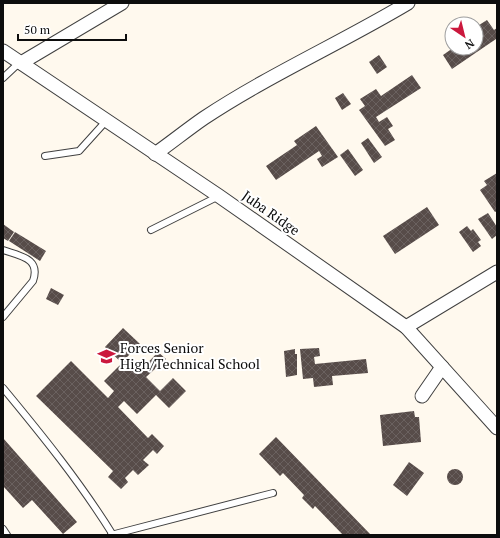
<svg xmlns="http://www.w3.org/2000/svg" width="500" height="538" font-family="'PT Serif',serif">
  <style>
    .building { fill: url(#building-cross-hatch) }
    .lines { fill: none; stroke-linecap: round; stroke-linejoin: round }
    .service-casing { stroke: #404040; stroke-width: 8 }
    .minor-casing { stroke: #404040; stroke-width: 15 }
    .service { stroke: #fff; stroke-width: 6 }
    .minor { stroke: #fff; stroke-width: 13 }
    .labels { text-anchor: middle; stroke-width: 4; stroke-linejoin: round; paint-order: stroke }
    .street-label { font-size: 14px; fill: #0d0d0d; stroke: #fff }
    .poi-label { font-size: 14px; fill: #0d0d0d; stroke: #fff; text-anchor: start }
  </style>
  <defs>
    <pattern id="building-cross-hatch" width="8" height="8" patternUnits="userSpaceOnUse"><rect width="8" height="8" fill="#574c49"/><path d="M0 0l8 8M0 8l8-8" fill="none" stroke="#6a615f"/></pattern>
  </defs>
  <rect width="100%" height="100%" fill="#fff9ee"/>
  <g class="building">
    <polygon points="487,20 494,30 497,28 497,40 496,39 452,69 443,55 453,48 476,48 476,27"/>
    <polygon points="379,55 387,67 377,74 369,62"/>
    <polygon points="412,75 421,88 376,117 379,122 387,117 393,126 388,129 395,140 385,146 359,110 365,106 360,99 376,89 381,96"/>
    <polygon points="343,93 351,104 342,110 335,98"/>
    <polygon points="316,126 338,157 322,167 317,159 322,156 319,151 276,180 266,166 297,145 294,141"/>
    <polygon points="368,138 382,157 374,163 361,143"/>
    <polygon points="348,149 363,170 355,176 340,155"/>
    <polygon points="497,173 497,211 495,212 480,190 487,185 484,181"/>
    <polygon points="427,207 439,225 395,254 383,236"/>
    <polygon points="488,213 497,227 497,235 492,239 478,219"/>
    <polygon points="3,224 14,232 8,241 3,238"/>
    <polygon points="467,226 471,231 473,229 481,240 478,242 481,246 473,252 459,232"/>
    <polygon points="15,232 46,251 40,261 9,241"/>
    <polygon points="51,288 64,295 58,305 46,299"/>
    <polygon points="123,328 140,344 126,358 140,371 158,352 166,359 146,377 160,391 173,378 186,391 169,408 156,395 137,414 124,401 118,407 148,438 152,434 164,446 157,454 153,450 143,460 149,465 138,475 133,470 125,478 128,482 121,489 108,477 113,471 36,396 71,361 108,398 114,391 104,381 122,363 105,347"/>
    <polygon points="319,348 320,356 314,357 315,364 366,359 368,373 332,376 333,385 314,387 313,378 303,379 300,349"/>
    <polygon points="295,349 295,354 297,354 297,375 286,377 284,351"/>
    <polygon points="414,411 415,417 419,417 421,442 383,446 380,415"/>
    <polygon points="276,437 371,535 343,535 315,506 313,509 302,498 304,495 283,473 280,476 259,454"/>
    <polygon points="3,438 77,522 63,534 32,500 23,508 3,486"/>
    <polygon points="409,462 424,473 407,496 393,485"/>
    <circle cx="455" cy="477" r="8"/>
  </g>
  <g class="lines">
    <defs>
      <g id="service">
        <polyline points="3,78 20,62"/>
        <polyline points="45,156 79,151 107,120"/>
        <polyline points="151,230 219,196"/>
        <path d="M3,250C20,256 41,258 33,281L3,317"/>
        <path d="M3,388C42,435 80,482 113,535"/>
        <polyline points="3,529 7,535"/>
        <polyline points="111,535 273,493"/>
      </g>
      <g id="minor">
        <polyline points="3,51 219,196 406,327 497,428"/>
        <polyline points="21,63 122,3"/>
        <path d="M155,154C172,142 188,129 204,118C269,75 341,43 408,3"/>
        <polyline points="406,327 497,272"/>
        <polyline points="422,396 442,367"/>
      </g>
    </defs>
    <use href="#service" class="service-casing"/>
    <use href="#minor" class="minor-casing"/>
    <use href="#service" class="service"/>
    <use href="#minor" class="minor"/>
  </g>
  <defs>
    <symbol id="school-bare" viewBox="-9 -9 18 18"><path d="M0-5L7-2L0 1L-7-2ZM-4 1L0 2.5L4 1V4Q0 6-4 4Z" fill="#cb183d" stroke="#fff" stroke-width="2.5" paint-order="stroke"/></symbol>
  </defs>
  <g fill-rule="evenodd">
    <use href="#school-bare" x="94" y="344" width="25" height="25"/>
  </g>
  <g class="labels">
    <g class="street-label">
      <text transform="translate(271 213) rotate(35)" y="5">Juba Ridge</text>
    </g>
    <g class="poi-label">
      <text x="120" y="353">Forces Senior<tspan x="120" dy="16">High/Technical School</tspan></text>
    </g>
  </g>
  <rect width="500" height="538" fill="none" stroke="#0d0d0d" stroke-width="8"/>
  <g transform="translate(464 36) rotate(145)"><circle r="19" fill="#ffffff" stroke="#9e9e9e"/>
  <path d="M0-3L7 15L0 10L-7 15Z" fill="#cb183d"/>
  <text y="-6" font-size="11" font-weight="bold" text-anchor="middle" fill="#0d0d0d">N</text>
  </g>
  <path d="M18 34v6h108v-6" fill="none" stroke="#0d0d0d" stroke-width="2"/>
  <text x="24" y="34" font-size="12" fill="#0d0d0d" stroke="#ffffff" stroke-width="3" paint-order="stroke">50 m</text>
</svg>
